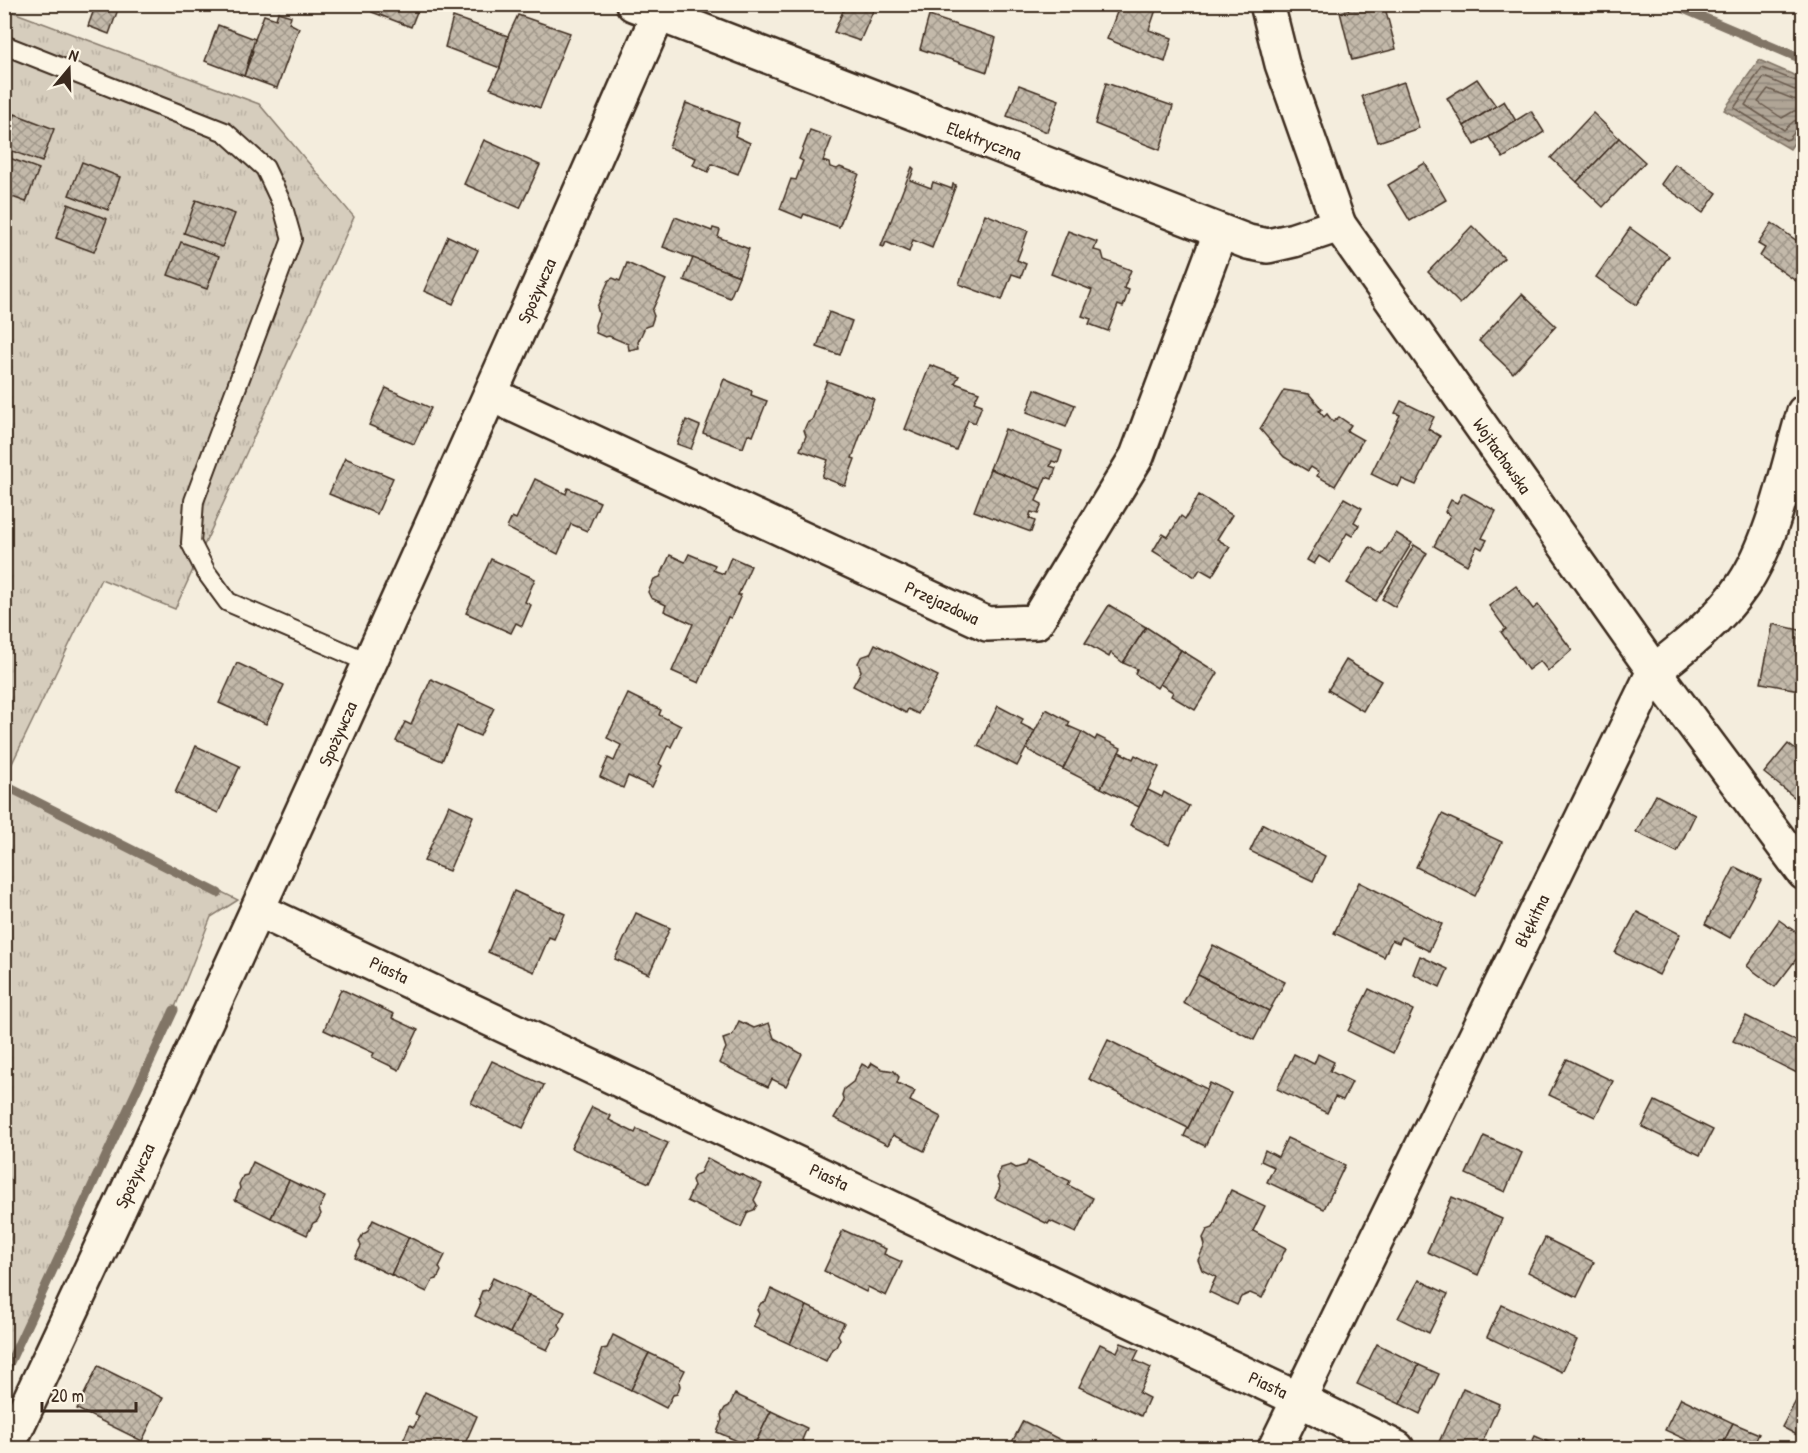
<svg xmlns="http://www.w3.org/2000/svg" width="1808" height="1453" font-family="'Patrick Hand',sans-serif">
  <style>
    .grass { fill: url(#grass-tufts); stroke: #887c6e; stroke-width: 1.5 }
    .water { fill: url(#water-rules); stroke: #817466; stroke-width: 1.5 }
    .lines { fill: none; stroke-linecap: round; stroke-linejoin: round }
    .shore { stroke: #6a5b4e; stroke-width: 1.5 }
    .stream { stroke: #817466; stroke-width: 9 }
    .building { fill: url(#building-cross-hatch); stroke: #3b2a1e; stroke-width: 1.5 }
    .service-casing { stroke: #3b2a1e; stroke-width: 22 }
    .minor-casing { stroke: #3b2a1e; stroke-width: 38 }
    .service { stroke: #fcf5e5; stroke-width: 18 }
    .minor { stroke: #fcf5e5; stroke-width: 33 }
    .labels { text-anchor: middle; stroke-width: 4.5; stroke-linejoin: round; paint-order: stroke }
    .street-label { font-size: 18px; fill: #3b2a1e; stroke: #fcf5e5 }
  </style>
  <defs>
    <pattern id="grass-tufts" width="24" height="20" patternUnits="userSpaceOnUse" patternTransform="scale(1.5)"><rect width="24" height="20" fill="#d6cdbd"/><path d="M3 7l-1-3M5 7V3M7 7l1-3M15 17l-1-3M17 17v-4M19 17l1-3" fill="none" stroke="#b9b0a2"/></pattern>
    <pattern id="water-rules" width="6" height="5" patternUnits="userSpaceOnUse" patternTransform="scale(1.5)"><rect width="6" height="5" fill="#b0a596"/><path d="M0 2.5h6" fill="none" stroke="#90877a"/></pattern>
    <pattern id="building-cross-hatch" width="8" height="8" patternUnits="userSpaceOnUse" patternTransform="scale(1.5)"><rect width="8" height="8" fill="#c3b9aa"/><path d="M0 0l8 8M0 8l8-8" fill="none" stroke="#a0978a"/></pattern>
  </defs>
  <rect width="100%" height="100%" fill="#f4eddd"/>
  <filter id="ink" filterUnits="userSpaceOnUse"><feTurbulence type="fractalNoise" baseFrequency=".0167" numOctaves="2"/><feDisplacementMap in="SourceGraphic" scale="12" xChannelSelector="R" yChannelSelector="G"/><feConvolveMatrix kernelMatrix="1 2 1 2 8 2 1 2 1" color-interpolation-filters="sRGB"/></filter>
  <g filter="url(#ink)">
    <g class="grass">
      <polygon points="5,9 259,104 354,217 175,609 101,579 5,778"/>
      <polygon points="5,785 238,900 211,917 174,1010 5,1375"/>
    </g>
    <polygon class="water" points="1759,60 1803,79 1803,129 1790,149 1724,110"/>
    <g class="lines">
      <g class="shore">
        <polyline points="1804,84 1762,68 1734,108 1786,140 1789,139 1798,128 1804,126"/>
        <polyline points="1804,92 1797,91 1764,77 1745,105 1784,130 1794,121 1804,119"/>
        <polyline points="1804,101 1793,99 1768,89 1758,102 1782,118 1794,111 1804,110"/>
      </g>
      <g class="stream">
        <polyline points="1672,4 1804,60"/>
        <polyline points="4,785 218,893"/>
        <polyline points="4,1375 174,1010"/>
      </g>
    </g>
    <g class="building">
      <polygon points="96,4 120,4 109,34 88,26"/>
      <polygon points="375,4 420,4 411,27 372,12"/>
      <polygon points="846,4 876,4 860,41 834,32"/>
      <polygon points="1120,4 1158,4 1149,30 1172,38 1165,62 1107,39"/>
      <polygon points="1368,4 1384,4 1396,49 1352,60 1340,12"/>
      <polygon points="278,12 291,16 289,23 299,28 277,88 244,76 253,51 251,50 264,15 276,19"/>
      <polygon points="518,15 570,33 540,108 490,88 500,68 508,36"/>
      <polygon points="929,16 996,38 987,72 920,49"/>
      <polygon points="453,17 508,36 500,68 445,47"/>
      <polygon points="218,25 255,39 244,76 205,61"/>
      <polygon points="1477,79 1496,106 1464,126 1447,98"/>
      <polygon points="1404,82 1419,128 1378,142 1362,96"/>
      <polygon points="1106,83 1173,106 1160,150 1095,124"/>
      <polygon points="1019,85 1059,100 1047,132 1007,116"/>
      <polygon points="1504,101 1516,121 1475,145 1464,126"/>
      <polygon points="686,103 739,123 735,136 750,143 738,174 712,164 708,172 693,165 696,158 669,147"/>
      <polygon points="1531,111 1544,132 1503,158 1489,137"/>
      <polygon points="1593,113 1619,138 1577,182 1551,158"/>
      <polygon points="15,114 54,129 42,162 4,148"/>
      <polygon points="810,130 832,138 823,161 829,163 830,167 837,169 840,167 859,174 839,227 804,214 802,218 780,209 791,179 796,180 803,161 799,159"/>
      <polygon points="1619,138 1645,162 1603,207 1577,182"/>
      <polygon points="484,140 540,165 520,208 464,184"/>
      <polygon points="4,156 39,169 26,202 4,194"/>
      <polygon points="82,162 120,177 108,210 69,195"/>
      <polygon points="1425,163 1446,200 1410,221 1388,185"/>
      <polygon points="1675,164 1717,193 1703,213 1661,184"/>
      <polygon points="912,167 914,169 910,180 931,188 933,182 952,189 953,184 956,185 932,248 913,240 909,252 886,242 884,247 881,246"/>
      <polygon points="196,200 235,214 222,247 184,233"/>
      <polygon points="68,204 107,219 94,252 56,238"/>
      <polygon points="985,214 1028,231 1017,260 1026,264 1021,277 1012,274 1002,300 959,284"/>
      <polygon points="675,217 712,231 713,228 720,230 718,237 749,249 739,276 663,247"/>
      <polygon points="1772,223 1804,246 1804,270 1796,281 1760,256 1765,248 1758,244"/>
      <polygon points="1472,226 1504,258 1460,304 1428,272"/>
      <polygon points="1630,228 1669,256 1636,305 1596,277"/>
      <polygon points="1068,231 1097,242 1094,250 1102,252 1104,260 1131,270 1124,288 1129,290 1123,307 1118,305 1108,331 1089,324 1091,319 1082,316 1092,290 1051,274"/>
      <polygon points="448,236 478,250 453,304 424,291"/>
      <polygon points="181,242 219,256 207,289 168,275"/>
      <polygon points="693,258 739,276 730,298 684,280"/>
      <polygon points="627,263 666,280 652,311 654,316 651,325 645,327 638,342 639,348 629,350 628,344 609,336 605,337 596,333 595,325 599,314 597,307 609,280 613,278 620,281"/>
      <polygon points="1522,294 1556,326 1513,373 1479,341"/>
      <polygon points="829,312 852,321 840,355 817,347"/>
      <polygon points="930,365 959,376 955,383 979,392 974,402 982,405 975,423 968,420 956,450 905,429"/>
      <polygon points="724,379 752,391 751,395 767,401 753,436 748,434 743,448 703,433"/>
      <polygon points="827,381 874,399 852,458 855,459 845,486 822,477 828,460 800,450 806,436 804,430 807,423 812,420"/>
      <polygon points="386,388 431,408 414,444 369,425"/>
      <polygon points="1035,389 1075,405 1066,427 1027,412"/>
      <polygon points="1284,390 1309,394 1322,409 1319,411 1324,417 1327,414 1333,422 1339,417 1351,425 1347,431 1363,440 1335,486 1317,476 1319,472 1311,467 1308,471 1284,457 1260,429"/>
      <polygon points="1401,401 1434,417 1428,429 1440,436 1416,485 1402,479 1398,487 1371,474 1400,415 1395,413"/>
      <polygon points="686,420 700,426 691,449 677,444"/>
      <polygon points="1005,429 1062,451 1058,463 1052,461 1050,466 1056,468 1052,479 1046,477 1041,489 990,469"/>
      <polygon points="345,458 393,478 377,514 329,494"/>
      <polygon points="990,469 1041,489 1036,501 1042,504 1038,514 1031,512 1029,518 1035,521 1031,532 974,511"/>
      <polygon points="535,479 566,494 568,488 600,502 587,531 571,524 558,554 507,528 512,517 516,519"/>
      <polygon points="1463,493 1496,511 1482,538 1487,540 1482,549 1477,546 1467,565 1434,546 1450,515 1445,512 1451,500 1457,503"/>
      <polygon points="1199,495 1232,515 1217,539 1230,547 1212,576 1200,569 1195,577 1153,551 1163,534 1168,537 1181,516 1185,519"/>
      <polygon points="1344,498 1362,508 1354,522 1359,525 1352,536 1347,533 1330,563 1319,556 1314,564 1307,560"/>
      <polygon points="1396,533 1412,543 1376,601 1347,583 1370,547 1382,555"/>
      <polygon points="1414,545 1427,553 1395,607 1382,599"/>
      <polygon points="689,554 715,565 713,570 724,574 731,557 751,566 738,595 741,595 731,618 728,617 699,683 672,671 693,624 664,611 666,605 651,598 648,592 654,579 660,577 670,555 685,562"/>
      <polygon points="491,559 535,579 525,602 531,605 522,626 516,623 511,633 466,613"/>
      <polygon points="1516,586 1533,609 1538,605 1572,650 1548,671 1540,661 1528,670 1501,632 1506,629 1489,606"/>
      <polygon points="1109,605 1146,627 1123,663 1111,653 1109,657 1085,643"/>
      <polygon points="1773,624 1804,631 1804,691 1761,683"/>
      <polygon points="1146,627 1181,650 1157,688 1135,674 1137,669 1123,663"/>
      <polygon points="875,644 938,676 918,714 908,709 906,713 853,686 861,671 858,663 861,657 870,654"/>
      <polygon points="1181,650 1218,673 1195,710 1171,696 1173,692 1160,684"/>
      <polygon points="1346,660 1381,681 1363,711 1328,690"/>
      <polygon points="237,663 284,685 266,724 219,703"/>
      <polygon points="431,679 494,708 480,736 457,726 442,761 396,741 405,722 411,725"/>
      <polygon points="628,694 661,710 659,715 681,726 671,747 668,745 659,764 662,766 652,787 628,776 623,788 600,777 608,758 614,761 621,745 607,738"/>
      <polygon points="998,706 1023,719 1021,724 1035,731 1017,766 978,746"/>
      <polygon points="1046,709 1070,722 1068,726 1082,732 1063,769 1026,749"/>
      <polygon points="1082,732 1095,740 1097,736 1121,748 1101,788 1063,769"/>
      <polygon points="1788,744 1804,756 1804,805 1764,773"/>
      <polygon points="196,746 240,766 218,813 175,793"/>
      <polygon points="1119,752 1133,759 1135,755 1159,767 1139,807 1101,788"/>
      <polygon points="1148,790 1162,797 1164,792 1189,806 1169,845 1130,825"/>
      <polygon points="1656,795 1695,815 1677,852 1636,832"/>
      <polygon points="449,805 473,816 449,871 424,861"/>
      <polygon points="1442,814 1502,842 1475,896 1416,867"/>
      <polygon points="1263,824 1325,856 1313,881 1250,851"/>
      <polygon points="1735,867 1761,880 1730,938 1705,924"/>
      <polygon points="1359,882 1442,924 1429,951 1402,937 1399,943 1392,940 1384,957 1334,933"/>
      <polygon points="514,891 565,914 554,939 549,937 534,972 488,952"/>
      <polygon points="1637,912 1680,934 1659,975 1615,953"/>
      <polygon points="636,913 670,928 649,974 615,959"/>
      <polygon points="1779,920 1804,938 1804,949 1775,987 1747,966"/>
      <polygon points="1213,945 1285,982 1269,1011 1198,975"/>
      <polygon points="1420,956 1448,969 1440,987 1413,974"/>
      <polygon points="1198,975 1269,1011 1254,1040 1183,1003"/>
      <polygon points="341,989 394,1014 392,1018 418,1030 399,1070 372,1057 374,1053 324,1030"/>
      <polygon points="1369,989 1413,1010 1393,1053 1348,1031"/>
      <polygon points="1746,1016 1804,1045 1804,1060 1797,1073 1733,1041"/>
      <polygon points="739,1021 754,1028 769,1023 774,1038 802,1054 786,1086 772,1079 768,1087 719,1063 726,1048 723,1039 732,1036"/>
      <polygon points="1108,1040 1207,1089 1188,1128 1089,1079"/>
      <polygon points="1294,1054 1314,1064 1318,1054 1334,1062 1330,1071 1352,1082 1343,1100 1335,1097 1327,1113 1277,1089"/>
      <polygon points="1567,1059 1613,1081 1595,1117 1549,1095"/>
      <polygon points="492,1061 544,1085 523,1128 471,1103"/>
      <polygon points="872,1063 882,1069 894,1071 899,1077 897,1083 915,1091 910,1101 941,1117 924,1151 893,1135 888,1145 834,1118 844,1101 842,1095 844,1089 853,1082 862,1064 869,1068"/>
      <polygon points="1210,1083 1231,1093 1205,1146 1184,1136"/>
      <polygon points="1655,1101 1713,1130 1700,1155 1642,1127"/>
      <polygon points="592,1107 611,1116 609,1120 635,1133 637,1129 668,1143 649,1183 571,1148"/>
      <polygon points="1484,1136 1522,1153 1505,1192 1466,1174"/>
      <polygon points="1287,1138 1345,1165 1324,1209 1267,1182 1274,1167 1261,1161 1265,1150 1278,1157"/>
      <polygon points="707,1158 739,1175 740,1174 762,1184 754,1200 757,1205 754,1210 748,1212 741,1227 687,1201 694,1186 692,1180 695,1175 700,1173"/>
      <polygon points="1028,1161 1070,1181 1068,1185 1093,1198 1076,1233 1050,1221 1048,1224 995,1198 1000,1187 997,1178 1001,1168 1011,1165 1016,1168 1026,1165"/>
      <polygon points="253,1162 289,1180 271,1218 235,1200 240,1188 239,1184 243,1176 247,1175"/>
      <polygon points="289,1180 325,1197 319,1209 321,1214 317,1221 313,1223 307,1235 271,1218"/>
      <polygon points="1231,1190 1265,1206 1253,1231 1286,1248 1262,1298 1250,1293 1241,1297 1237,1305 1209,1292 1216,1277 1202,1270 1198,1260 1205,1245 1203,1238 1207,1230 1213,1228"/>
      <polygon points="1452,1197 1502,1219 1478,1275 1427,1252"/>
      <polygon points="373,1220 409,1237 391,1275 355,1258 361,1246 359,1241 363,1234 367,1232"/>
      <polygon points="843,1230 886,1249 884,1254 902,1262 886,1296 868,1287 866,1292 824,1271"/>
      <polygon points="409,1237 445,1255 439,1267 441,1271 437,1279 433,1280 427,1292 391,1275"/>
      <polygon points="1545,1238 1594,1262 1577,1297 1528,1272"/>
      <polygon points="493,1278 529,1295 510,1333 475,1316 481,1303 479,1299 482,1291 487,1290"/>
      <polygon points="1419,1280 1448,1294 1429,1333 1398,1318"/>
      <polygon points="771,1289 807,1306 790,1344 753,1327 759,1314 757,1310 761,1303 766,1301"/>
      <polygon points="529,1295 565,1312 559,1324 561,1329 557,1336 553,1338 547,1350 510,1333"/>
      <polygon points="1502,1305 1577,1340 1562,1372 1487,1337"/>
      <polygon points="807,1306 844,1323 838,1335 840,1339 836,1347 832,1349 826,1361 790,1344"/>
      <polygon points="613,1335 649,1353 631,1390 594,1373 600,1361 599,1357 602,1349 607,1348"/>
      <polygon points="1121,1343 1139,1350 1134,1360 1151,1368 1139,1393 1149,1398 1141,1416 1079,1387 1100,1344 1117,1352"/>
      <polygon points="1377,1344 1419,1365 1400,1404 1357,1384"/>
      <polygon points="649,1353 685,1370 679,1382 680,1386 677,1394 673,1395 666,1408 631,1390"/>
      <polygon points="1419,1365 1439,1374 1420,1414 1400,1404"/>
      <polygon points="98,1366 163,1398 142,1441 77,1409"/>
      <polygon points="1804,1386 1804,1439 1782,1427"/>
      <polygon points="1463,1388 1499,1404 1480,1448 1455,1448 1439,1442"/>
      <polygon points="425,1392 477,1416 463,1448 415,1448 402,1443 410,1425 414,1427 419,1416 415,1414"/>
      <polygon points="735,1394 771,1411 753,1448 717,1432 722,1420 721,1415 725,1408 729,1406"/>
      <polygon points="1681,1398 1733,1423 1721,1448 1704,1448 1665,1430"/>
      <polygon points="771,1411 807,1428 802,1440 806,1443 803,1448 753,1448"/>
      <polygon points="1023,1421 1063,1441 1060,1448 1009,1448"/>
      <polygon points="1733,1423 1759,1434 1752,1448 1721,1448"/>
      <polygon points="1535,1436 1562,1448 1529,1448"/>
    </g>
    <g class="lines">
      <defs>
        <polyline id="service" points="4,45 225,132 265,168 282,204 292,239 194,501 191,543 206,572 228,602 370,663"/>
        <g id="minor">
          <polyline points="633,4 1248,242 1268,246 1294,240 1339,225"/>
          <polyline points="1267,4 1282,64 1339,225 1654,671 1804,873"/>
          <polyline points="492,395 987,624 1036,622 1137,456 1220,233"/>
          <polyline points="258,910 1298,1399 1397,1448"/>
          <path d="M7,1448C231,974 447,496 658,15"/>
          <path d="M1275,1448L1654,671C1686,646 1720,619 1743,585C1774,540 1788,465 1804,412"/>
        </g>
      </defs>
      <use href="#service" class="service-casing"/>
      <use href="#minor" class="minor-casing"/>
      <use href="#service" class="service"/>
      <use href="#minor" class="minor"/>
    </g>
  </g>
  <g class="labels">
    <g class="street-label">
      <text transform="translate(984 141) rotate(21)" y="6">Elektryczna</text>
      <text transform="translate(537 291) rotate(-66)" y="6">Spożywcza</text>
      <text transform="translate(1502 456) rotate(55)" y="6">Wojtachowska</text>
      <text transform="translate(942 603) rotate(25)" y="6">Przejazdowa</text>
      <text transform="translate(338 734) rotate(-66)" y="6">Spożywcza</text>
      <text transform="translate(1532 921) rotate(-64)" y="6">Błękitna</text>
      <text transform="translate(389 970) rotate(25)" y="6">Piasta</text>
      <text transform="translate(135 1176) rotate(-65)" y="6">Spożywcza</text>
      <text transform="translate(829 1177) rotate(25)" y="6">Piasta</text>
      <text transform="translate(1268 1385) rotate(25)" y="6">Piasta</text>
    </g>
  </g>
  <rect width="1808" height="1453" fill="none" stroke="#fcf5e5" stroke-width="24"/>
  <rect x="12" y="12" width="1784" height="1429" fill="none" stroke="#3b2a1e" stroke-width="2" filter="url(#ink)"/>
  <g transform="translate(69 69) rotate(19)" stroke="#fcf5e5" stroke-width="4.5" paint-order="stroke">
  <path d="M0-4.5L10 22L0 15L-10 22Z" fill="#3b2a1e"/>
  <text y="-9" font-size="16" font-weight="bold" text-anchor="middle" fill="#3b2a1e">N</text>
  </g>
  <path d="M42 1402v9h94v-9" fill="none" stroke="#3b2a1e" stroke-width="3"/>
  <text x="51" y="1402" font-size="18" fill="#3b2a1e" stroke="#fcf5e5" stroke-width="4.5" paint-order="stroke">20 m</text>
</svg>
